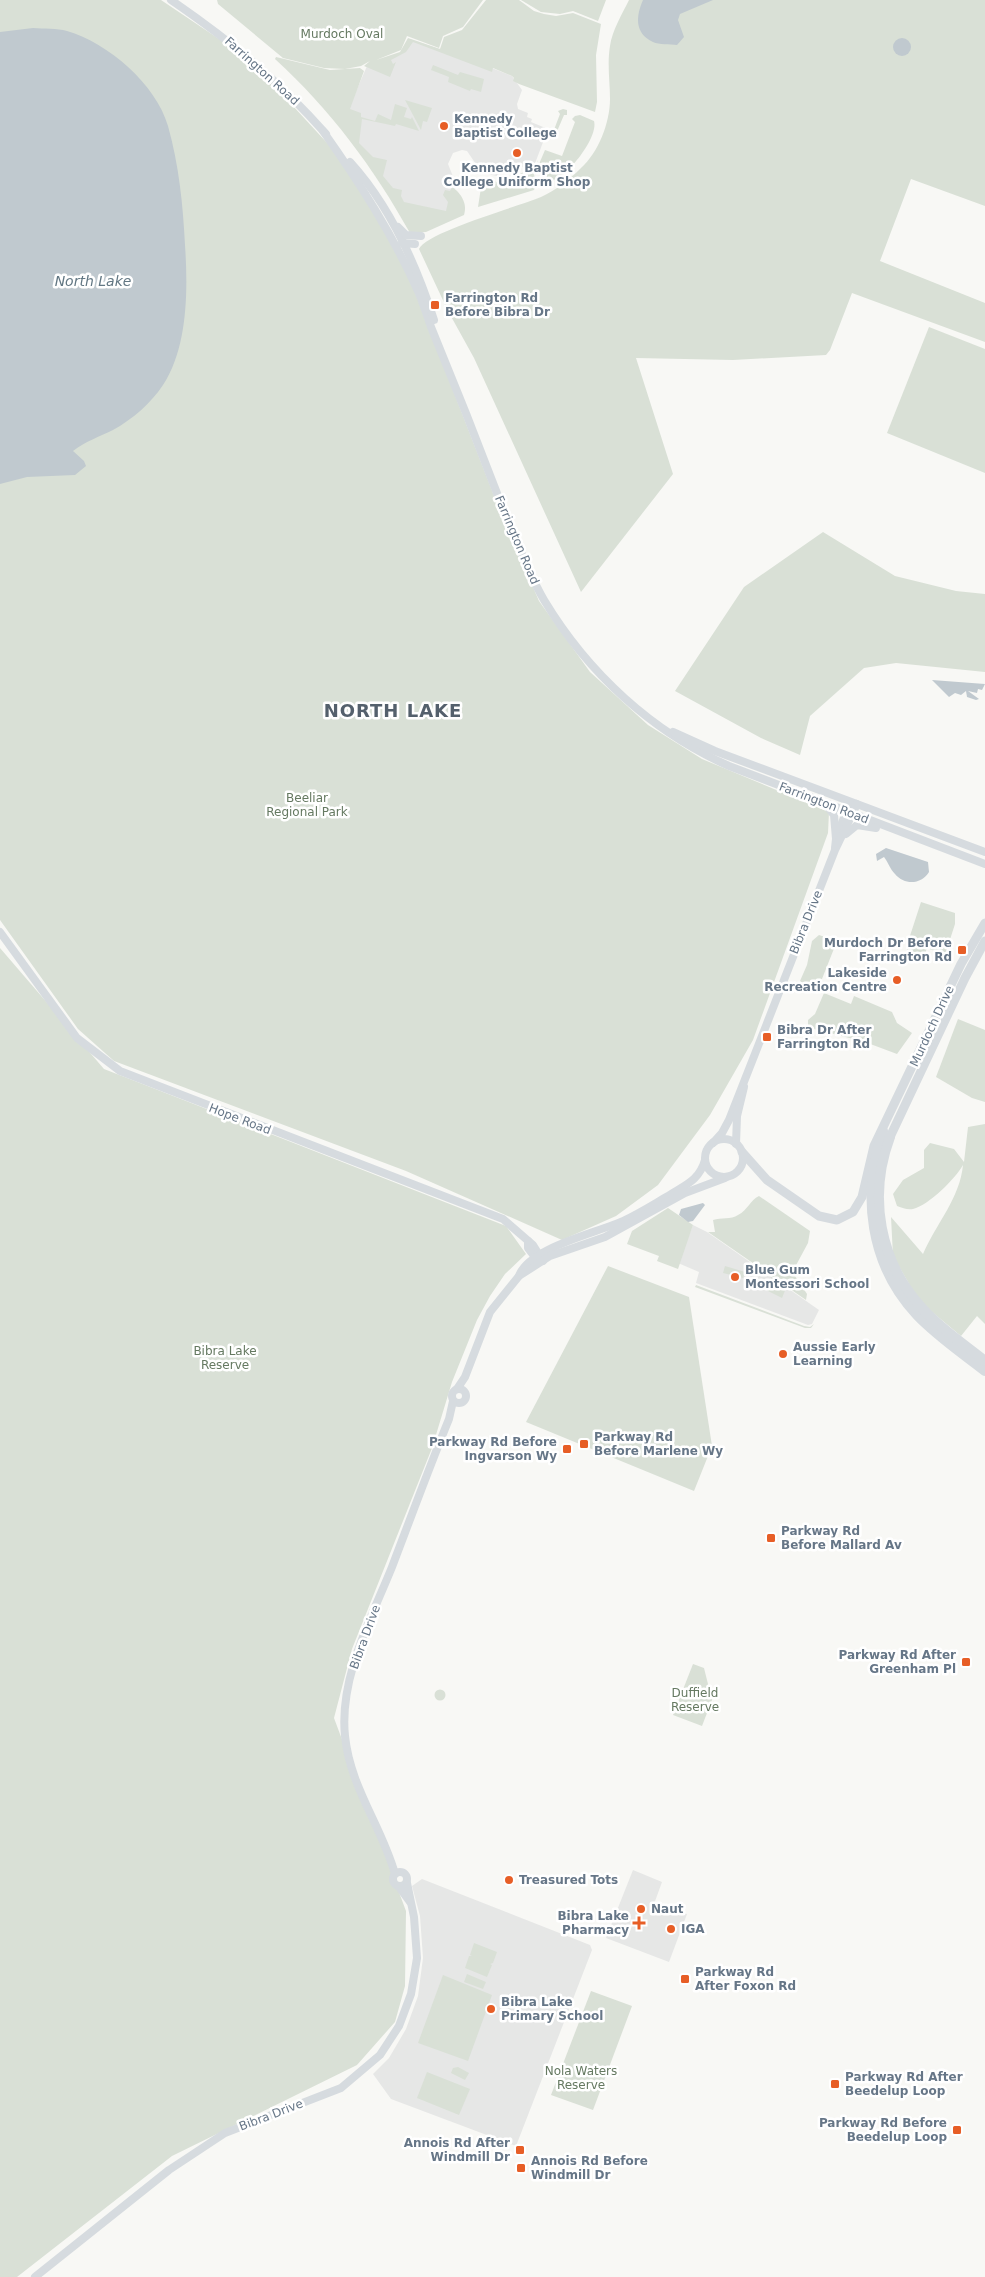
<svg xmlns="http://www.w3.org/2000/svg" width="985" height="2277" font-family="'DejaVu Sans',sans-serif">
  <style>
    .built { fill: #e6e7e6 }
    .green { fill: #d9e0d6 }
    .water { fill: #c0c9cf }
    .lines { fill: none; stroke-linecap: round; stroke-linejoin: round }
    .secondary { stroke: #d6dbdf; stroke-width: 8 }
    .primary { stroke: #d6dbdf; stroke-width: 9 }
    .highway { stroke: #d6dbdf; stroke-width: 10 }
    .poi-dot { fill: #e75e26; stroke: #fff; stroke-width: 2 }
    .labels { text-anchor: middle; stroke-width: 5; stroke-linejoin: round; paint-order: stroke }
    .park-label { font-size: 12px; fill: #657961; stroke: #fff }
    .street-label { font-size: 12px; fill: #667687; stroke: #fff }
    .poi-label { font-size: 12px; font-weight: bold; fill: #667687; stroke: #fff; text-anchor: start }
    .water-label { font-size: 14px; font-style: italic; fill: #627783; stroke: #fff }
    .district-label { font-size: 18px; font-weight: bold; letter-spacing: 1px; fill: #54606c; stroke: #fff }
  </style>
  <rect width="100%" height="100%" fill="#f8f8f5"/>
  <g class="built">
    <polygon points="410,39 439,49 442,48 512,76 522,90 517,104 518,109 528,113 527,117 532,119 531,122 548,129 534,166 524,166 497,176 482,173 467,151 462,150 453,153 448,164 456,184 450,216 403,205 377,175 344,119 367,66 404,52"/>
    <polygon points="693,1225 707,1232 819,1310 812,1324 808,1325 696,1283 699,1272 678,1263"/>
    <polygon points="633,1870 662,1882 654,1904 687,1914 669,1962 606,1938"/>
    <polygon points="422,1879 590,1945 592,1950 516,2146 391,2099 373,2074 389,2058 406,2029 418,1996 423,1958 420,1916 412,1886"/>
  </g>
  <g class="green">
    <polygon points="0,0 161,0 222,41 281,93 329,145 373,208 409,277 498,506 539,601 590,672 648,725 702,759 829,812 828,833 753,1040 710,1115 658,1185 616,1216 562,1240 406,1171 114,1061 78,1029 0,920"/>
    <polygon points="217,0 483,0 463,27 443,36 439,48 407,36 401,50 376,60 400,52 408,38 440,49 444,37 462,30 486,0 519,0 534,11 544,14 556,16 573,13 601,24 596,55 597,102 595,112 519,84 513,81 514,78 512,76 493,68 492,72 413,42 406,52 391,60 393,64 396,62 390,77 364,66 370,61 361,66 345,69 324,68 283,58 218,4"/>
    <polygon points="521,0 606,0 598,21 573,11 560,14 541,12"/>
    <path d="M629,0H985V206L911,179L880,261L985,303V342L852,293L830,350L826,355L733,360L636,358L673,474L581,592L474,358L448,311L419,249C426,232 520,206 541,197C556,190 569,180 581,168C598,153 610,123 610,99C610,82 607,64 610,46C612,31 622,14 629,0Z"/>
    <path d="M276,57L330,70L360,68L364,71L350,109L361,113V117L375,121L378,114L391,120L395,104L407,108L404,117L411,119L412,117L419,131L396,124L395,126L362,119L359,143L373,157L387,160L383,176L393,188L402,190L401,196L404,202L446,211L448,202L443,195L445,190L450,191L452,187C461,193 468,204 464,215L426,232L410,233C374,168 330,109 275,59Z"/>
    <polygon points="433,65 458,75 460,72 484,79 481,92 471,89 470,91 448,82 449,77 431,70"/>
    <polygon points="405,100 432,108 427,122 423,121 421,130"/>
    <polygon points="563,109 567,110 567,115 564,115 555,136 552,135 560,114 558,111"/>
    <path d="M580,115L594,121C599,138 564,182 547,182L541,173L537,160L539,164L545,150L562,156L575,122L572,119L575,116Z"/>
    <polygon points="524,167 532,170 537,182 534,190 478,207 482,181 492,180 499,183 529,170"/>
    <polygon points="929,327 985,349 985,473 887,433"/>
    <polygon points="823,532 895,576 956,591 985,594 985,672 896,663 864,668 810,716 800,755 761,738 675,691 744,587"/>
    <polygon points="921,902 955,913 955,924 945,955 927,948 923,959 907,952 907,945"/>
    <polygon points="819,935 837,941 818,989 809,988 800,981 807,965 812,941"/>
    <polygon points="0,948 104,1069 506,1226 526,1254 505,1274 490,1296 477,1320 452,1382 432,1448 352,1649 334,1718 406,1911 405,1986 395,2022 357,2065 172,2156 17,2277 0,2277"/>
    <polygon points="824,993 851,1004 854,996 892,1012 897,1023 912,1033 897,1054 865,1042 814,1029 808,1034 808,1020 815,1014"/>
    <polygon points="958,1019 985,1030 985,1102 972,1098 936,1077"/>
    <path d="M985,1124V1324L977,1316L961,1336L919,1301L893,1256L891,1217L923,1254C936,1224 960,1198 963,1165C955,1179 929,1205 913,1209C907,1210 903,1208 897,1206L893,1194L903,1180L924,1168V1150L930,1143L954,1149L964,1162L968,1127Z"/>
    <path d="M759,1196L810,1231L808,1243L794,1269L795,1276L807,1294L806,1300L708,1232H715L713,1220C721,1217 731,1220 738,1215C748,1210 750,1200 759,1196Z"/>
    <polygon points="668,1208 693,1225 678,1269 657,1261 659,1256 627,1244 632,1231"/>
    <polygon points="608,1266 689,1297 712,1446 694,1491 526,1422"/>
    <polygon points="725,1266 745,1272 743,1278 723,1273"/>
    <polygon points="771,1277 786,1288 782,1298 766,1290"/>
    <polygon points="696,1285 804,1326 810,1327 814,1324 811,1328 805,1328 695,1287"/>
    <polygon points="693,1664 704,1668 712,1700 702,1726 673,1715"/>
    <circle cx="440" cy="1695" r="5.5"/>
    <polygon points="474,1943 497,1952 493,1963 490,1964 492,1965 487,1977 465,1968 469,1956 472,1956 470,1955"/>
    <polygon points="467,1974 486,1982 483,1989 464,1982"/>
    <polygon points="443,1975 492,1995 468,2061 418,2043"/>
    <polygon points="591,1991 632,2006 593,2110 551,2095"/>
    <polygon points="458,2067 469,2073 465,2080 451,2073 453,2068"/>
    <polygon points="427,2072 470,2089 459,2115 417,2098"/>
  </g>
  <g class="water">
    <path d="M643,0H713L680,14L678,20L684,37L677,45C670,44 659,45 653,42C634,33 636,16 643,0Z"/>
    <path d="M33,28C44,29 57,28 67,31C108,43 156,84 168,126C179,165 183,205 185,245C188,289 188,347 163,385C151,403 133,419 113,430C99,437 86,441 73,451L84,461L86,466L75,475L27,477L0,484V32Z"/>
    <circle cx="902" cy="47" r="9"/>
    <polygon points="932,680 985,684 982,690 978,689 977,693 968,691 979,699 976,700 967,697 966,691 961,695 955,693 949,697"/>
    <path d="M886,848L928,862L929,872C922,884 905,886 895,874C890,869 888,862 884,857L877,861L876,854Z"/>
    <polygon points="703,1203 705,1205 693,1221 688,1222 679,1215 681,1209"/>
  </g>
  <g class="lines">
    <g class="secondary">
      <path d="M171,0C232,42 277,79 326,134"/>
      <path d="M323,131C359,182 392,233 418,291C423,303 427,315 431,327C455,385 478,443 500,501C514,534 526,569 544,600C588,673 652,732 729,766L985,864"/>
      <path d="M350,162C390,206 416,264 434,320"/>
      <polyline points="398,227 406,235 421,236"/>
      <polyline points="402,243 415,244"/>
      <polyline points="673,732 715,751 985,852"/>
      <polyline points="827,806 834,815 836,839"/>
      <polyline points="846,834 857,825 876,828"/>
      <polyline points="835,848 836,839 848,807"/>
      <polyline points="0,932 77,1038 120,1071 503,1219 533,1245 543,1261"/>
      <circle cx="724" cy="1158" r="19"/>
      <polyline points="713,1143 722,1133 729,1120 835,850 857,804"/>
      <polyline points="736,1144 737,1116 744,1087"/>
      <polyline points="528,1241 528,1248 538,1261"/>
      <path d="M519,1276C529,1247 598,1233 625,1220C640,1213 654,1204 668,1196C685,1185 699,1181 705,1160"/>
      <circle cx="459" cy="1396" r="7"/>
      <polyline points="457,1389 465,1377 490,1312 519,1276 550,1256 605,1237 685,1193 725,1178"/>
      <circle cx="400" cy="1879" r="7"/>
      <path d="M395,1874C382,1827 350,1787 345,1736C339,1678 371,1619 392,1567C411,1517 429,1468 449,1419L453,1401"/>
      <polyline points="399,1887 410,1902"/>
      <polyline points="35,2277 169,2170 225,2133 341,2088 380,2055 399,2026 411,1994 417,1958 414,1917 407,1883"/>
    </g>
    <g class="primary">
      <polyline points="890,1137 965,978 985,941"/>
      <polyline points="742,1152 767,1180 819,1216 837,1220 853,1212 862,1197 874,1146 961,964 985,923"/>
    </g>
    <g class="highway">
      <path d="M883,1131C861,1195 870,1265 917,1315C937,1336 962,1353 985,1371"/>
      <path d="M890,1137C868,1196 879,1262 923,1309C941,1329 964,1344 985,1361"/>
    </g>
  </g>
  <g class="poi-dot">
    <circle cx="444" cy="126" r="5"/>
    <circle cx="517" cy="153" r="5"/>
    <rect x="430" y="300" width="10" height="10" rx="2.5"/>
    <rect x="957" y="945" width="10" height="10" rx="2.5"/>
    <circle cx="897" cy="980" r="5"/>
    <rect x="762" y="1032" width="10" height="10" rx="2.5"/>
    <circle cx="735" cy="1277" r="5"/>
    <circle cx="783" cy="1354" r="5"/>
    <rect x="579" y="1439" width="10" height="10" rx="2.5"/>
    <rect x="562" y="1444" width="10" height="10" rx="2.5"/>
    <rect x="766" y="1533" width="10" height="10" rx="2.5"/>
    <rect x="961" y="1657" width="10" height="10" rx="2.5"/>
    <circle cx="509" cy="1880" r="5"/>
    <circle cx="641" cy="1909" r="5"/>
    <path d="M636.5 1915.5h5v5h5v5h-5v5h-5v-5h-5v-5h5z"/>
    <circle cx="671" cy="1929" r="5"/>
    <rect x="680" y="1974" width="10" height="10" rx="2.5"/>
    <circle cx="491" cy="2009" r="5"/>
    <rect x="830" y="2079" width="10" height="10" rx="2.5"/>
    <rect x="952" y="2125" width="10" height="10" rx="2.5"/>
    <rect x="515" y="2145" width="10" height="10" rx="2.5"/>
    <rect x="516" y="2163" width="10" height="10" rx="2.5"/>
  </g>
  <g class="labels">
    <g class="park-label">
      <text x="342" y="38">Murdoch Oval</text>
      <text x="307" y="802">Beeliar<tspan x="307" dy="14">Regional Park</tspan></text>
      <text x="225" y="1355">Bibra Lake<tspan x="225" dy="14">Reserve</tspan></text>
      <text x="695" y="1697">Duffield<tspan x="695" dy="14">Reserve</tspan></text>
      <text x="581" y="2075">Nola Waters<tspan x="581" dy="14">Reserve</tspan></text>
    </g>
    <g class="street-label">
      <text transform="translate(262 71) rotate(42)" y="4">Farrington Road</text>
      <text transform="translate(517 540) rotate(67)" y="4">Farrington Road</text>
      <text transform="translate(824 803) rotate(21)" y="4">Farrington Road</text>
      <text transform="translate(806 922) rotate(-68)" y="4">Bibra Drive</text>
      <text transform="translate(932 1026) rotate(-65)" y="4">Murdoch Drive</text>
      <text transform="translate(240 1119) rotate(21)" y="4">Hope Road</text>
      <text transform="translate(365 1637) rotate(-70)" y="4">Bibra Drive</text>
      <text transform="translate(271 2115) rotate(-21)" y="4">Bibra Drive</text>
    </g>
    <g class="poi-label">
      <text x="454" y="123">Kennedy<tspan x="454" dy="14">Baptist College</tspan></text>
      <text x="517" y="172" text-anchor="middle">Kennedy Baptist<tspan x="517" dy="14">College Uniform Shop</tspan></text>
      <text x="445" y="302">Farrington Rd<tspan x="445" dy="14">Before Bibra Dr</tspan></text>
      <text x="952" y="947" text-anchor="end">Murdoch Dr Before<tspan x="952" dy="14">Farrington Rd</tspan></text>
      <text x="887" y="977" text-anchor="end">Lakeside<tspan x="887" dy="14">Recreation Centre</tspan></text>
      <text x="777" y="1034">Bibra Dr After<tspan x="777" dy="14">Farrington Rd</tspan></text>
      <text x="745" y="1274">Blue Gum<tspan x="745" dy="14">Montessori School</tspan></text>
      <text x="793" y="1351">Aussie Early<tspan x="793" dy="14">Learning</tspan></text>
      <text x="594" y="1441">Parkway Rd<tspan x="594" dy="14">Before Marlene Wy</tspan></text>
      <text x="557" y="1446" text-anchor="end">Parkway Rd Before<tspan x="557" dy="14">Ingvarson Wy</tspan></text>
      <text x="781" y="1535">Parkway Rd<tspan x="781" dy="14">Before Mallard Av</tspan></text>
      <text x="956" y="1659" text-anchor="end">Parkway Rd After<tspan x="956" dy="14">Greenham Pl</tspan></text>
      <text x="519" y="1884">Treasured Tots</text>
      <text x="651" y="1913">Naut</text>
      <text x="629" y="1920" text-anchor="end">Bibra Lake<tspan x="629" dy="14">Pharmacy</tspan></text>
      <text x="681" y="1933">IGA</text>
      <text x="695" y="1976">Parkway Rd<tspan x="695" dy="14">After Foxon Rd</tspan></text>
      <text x="501" y="2006">Bibra Lake<tspan x="501" dy="14">Primary School</tspan></text>
      <text x="845" y="2081">Parkway Rd After<tspan x="845" dy="14">Beedelup Loop</tspan></text>
      <text x="947" y="2127" text-anchor="end">Parkway Rd Before<tspan x="947" dy="14">Beedelup Loop</tspan></text>
      <text x="510" y="2147" text-anchor="end">Annois Rd After<tspan x="510" dy="14">Windmill Dr</tspan></text>
      <text x="531" y="2165">Annois Rd Before<tspan x="531" dy="14">Windmill Dr</tspan></text>
    </g>
    <g class="water-label">
      <text x="93" y="286">North Lake</text>
    </g>
    <g class="district-label">
      <text x="393" y="717">NORTH LAKE</text>
    </g>
  </g>
</svg>
